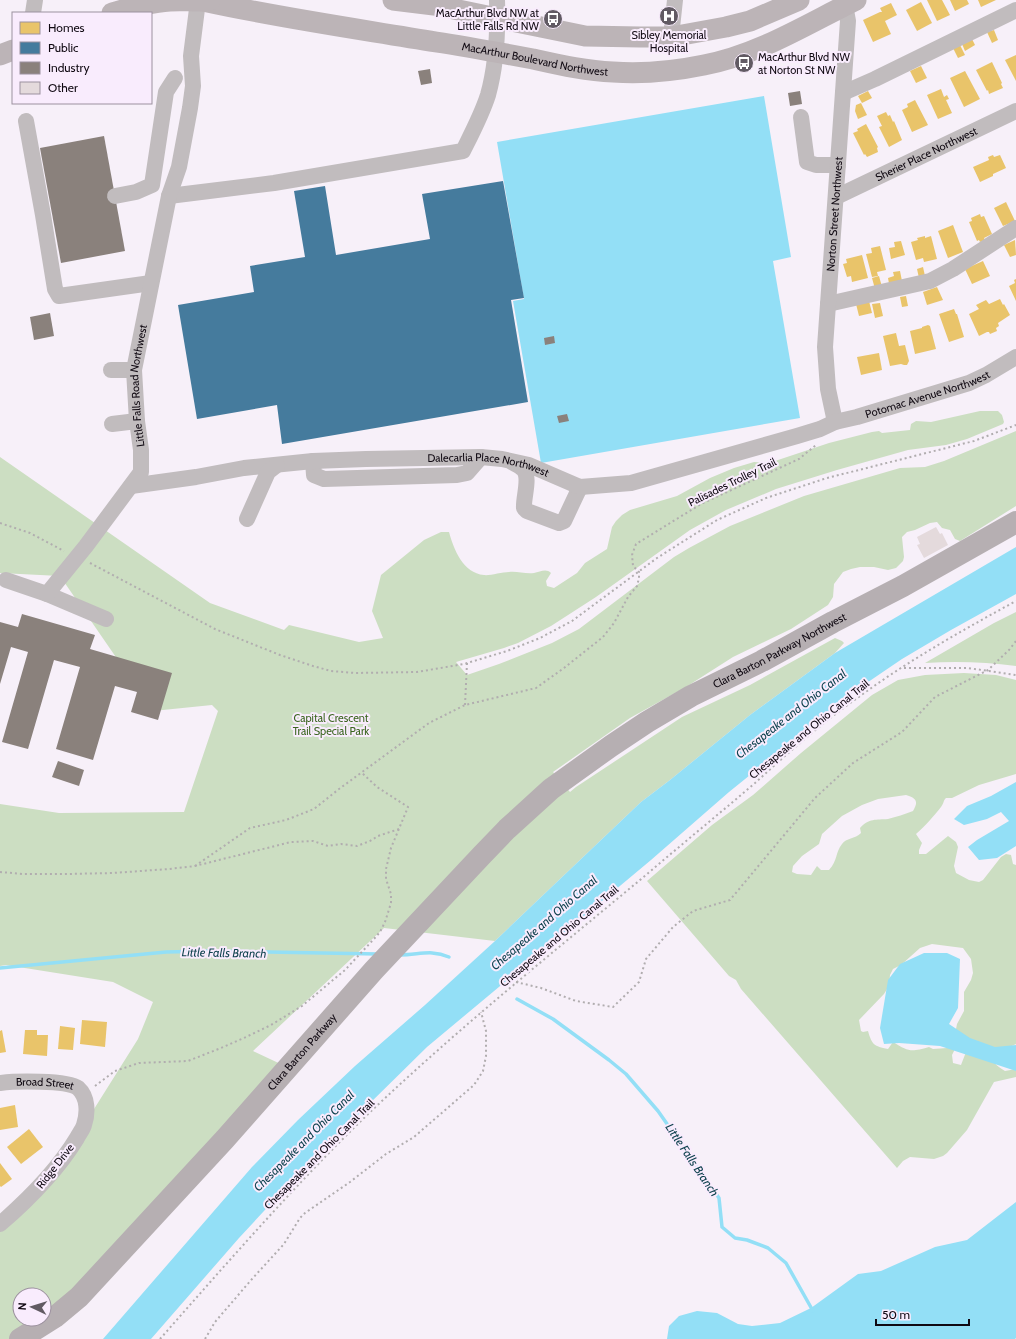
<svg xmlns="http://www.w3.org/2000/svg" width="1016" height="1339" font-family="Cabin,sans-serif">
  <style>
    .green { fill: #ccdec2; fill-rule: evenodd }
    .water { fill: #93dff6 }
    .homes { fill: #e9c46a }
    .public { fill: #457b9d }
    .industry { fill: #8a817c }
    .lines { fill: none; stroke-linecap: round; stroke-linejoin: round }
    .stream { stroke: #93dff6; stroke-width: 3.5 }
    .building { fill: #e4dadc }
    .path { stroke: #b1adaf; stroke-width: 2; stroke-dasharray: 2 3; stroke-linecap: butt }
    .minor { stroke: #c1bcbe; stroke-width: 16 }
    .major { stroke: #bcb4b7; stroke-width: 21 }
    .highway { stroke: #b6afb2; stroke-width: 22 }
    .labels { text-anchor: middle; stroke-width: 4; stroke-linejoin: round; paint-order: stroke }
    .poi-label { font-size: 11px; fill: #100912; stroke: #f9ecfd; text-anchor: end }
    .street-label { font-size: 11px; fill: #100912; stroke: #f9ecfd }
    .park-label { font-size: 11px; fill: #3a651f; stroke: #f9ecfd }
    .water-label { font-size: 12px; font-style: italic; fill: #10434f; stroke: #f9ecfd }
  </style>
  <rect width="100%" height="100%" fill="#f7f0f9"/>
  <g class="green">
    <path d="M980,411H998L1002,415L1004,422L1003,424L967,439L946,445L908,450L837,470L776,489L726,510L690,530L596,597L551,626L518,643L504,648L456,662L467,675L499,664L552,643L579,629L674,557L689,548L730,526L804,496L900,468L925,467L944,461L1016,431V506L960,541L955,539L950,530L942,528L937,522L930,523L915,530L907,532L902,537L904,557L903,561L896,568L888,570L874,567H860L851,569L843,572L834,584L833,597L828,605L791,629L733,657L686,687L630,718L553,772L570,792L576,787L682,717L750,685L835,638L842,641L844,643L835,653L750,715L670,780L641,802L495,941L384,928L253,1051L287,1067L79,1297L20,1339H0V1220L84,1125L138,1039L153,1002L113,982L6,965L0,966V804L59,813L184,812L218,711L212,705L153,711L60,576L0,573V457L210,603L284,630L289,625L359,642L383,638L372,611L381,575L424,540L441,532H449C454,550 463,573 484,575C489,576 502,572 509,572C517,571 525,574 534,573C540,572 546,568 551,573L546,581L547,586L554,588L577,573L585,563L607,549L612,527L616,521L622,515L630,510L677,496L710,478L734,468L754,462L767,463L775,461L829,443L872,432L879,431L882,433L910,430L911,424L916,421L931,422ZM20,1295H44V1319H20Z"/>
    <path d="M1016,612V666C986,662 956,661 925,663L994,623Z"/>
    <path d="M964,673L996,675L1016,680V774L979,785L952,798H946C943,801 944,803 941,807C933,817 926,825 916,834L922,843L919,850V854H926L948,836L956,842L958,847L954,866L956,873L969,880L979,882L983,880L1001,857L1006,854L1011,855L1013,864L1016,865V1044L993,1055C992,1064 998,1066 1005,1071L1016,1069V1077L994,1082L967,1130L947,1153L943,1156L934,1159L910,1157L903,1161L897,1168L741,989L736,980L729,976L647,881L712,825L753,795L801,753L872,695L898,680L925,675ZM906,795C916,798 919,801 913,811C905,814 896,817 888,819C876,820 869,818 860,828L861,833C855,839 846,838 842,844C835,853 838,860 829,870H821L817,866L811,875L797,874L792,872L793,866L802,856L819,844L822,834L842,816L862,805L878,799ZM932,944L963,948L971,959L973,973L971,980L964,992V1011L957,1024L954,1039L947,1048L933,1049L929,1047C911,1052 909,1052 893,1042L888,1049C874,1046 872,1045 868,1031L863,1032L861,1031L859,1020L884,994L889,986L890,975L893,969L901,965L920,948ZM958,1043L966,1052L961,1065L953,1063L952,1055Z"/>
  </g>
  <g class="water">
    <polygon points="764,96 791,257 773,261 800,418 541,463 513,301 524,299 497,142"/>
    <polygon points="1016,547 1016,594 951,630 902,659 849,695 729,792 651,860 427,1047 301,1171 239,1238 151,1339 103,1339 252,1167 298,1120 355,1066 425,1005 495,941 641,802 670,780 750,715 835,653"/>
    <polygon points="1016,782 1016,846 997,858 979,860 968,847 977,840 1009,821 1001,812 987,819 964,825 954,819 967,806 991,796"/>
    <polygon points="924,953 947,953 960,959 958,1008 949,1024 970,1038 995,1047 1016,1045 1016,1071 940,1046 899,1043 884,1044 880,1028 888,980 900,964"/>
    <polygon points="1016,1202 1016,1338 1015,1339 667,1339 669,1326 679,1316 697,1311 717,1313 738,1324 752,1326 780,1323 811,1308 858,1274 881,1271 935,1247 967,1240"/>
  </g>
  <g class="homes">
    <polygon points="927,0 942,0 950,15 937,21"/>
    <polygon points="950,0 967,0 969,4 955,11"/>
    <polygon points="978,0 996,0 981,7"/>
    <polygon points="921,2 932,23 917,31 906,10"/>
    <polygon points="891,3 897,15 885,21 891,34 873,42 863,20 880,12 882,12 880,8"/>
    <polygon points="994,30 998,40 992,43 987,32"/>
    <polygon points="972,39 975,45 965,51 962,44"/>
    <polygon points="960,45 965,55 958,58 953,48"/>
    <polygon points="1016,55 1016,81 1005,60"/>
    <polygon points="992,62 1002,83 1001,84 1003,88 989,94 988,90 987,91 976,70"/>
    <polygon points="921,66 927,78 916,83 910,71"/>
    <polygon points="965,71 980,99 964,107 950,78"/>
    <polygon points="941,89 944,97 947,95 949,99 946,100 952,113 938,119 927,95"/>
    <polygon points="868,91 872,98 862,103 858,96"/>
    <polygon points="915,100 928,125 912,132 902,110 908,107 907,104"/>
    <polygon points="861,103 867,115 858,119 855,111 856,105"/>
    <polygon points="886,112 888,116 890,115 893,122 894,121 902,140 889,147 879,127 882,126 877,116"/>
    <polygon points="866,124 878,147 877,148 878,152 867,157 865,154 864,155 853,133 858,131 857,129"/>
    <polygon points="993,155 994,157 1000,155 1006,168 993,174 993,176 980,182 973,167 989,160 988,157"/>
    <polygon points="1006,202 1015,221 1003,226 994,208"/>
    <polygon points="980,214 981,217 984,216 992,234 984,238 985,240 980,242 979,240 977,241 969,222 972,221 971,218"/>
    <polygon points="953,225 963,252 948,258 938,231"/>
    <polygon points="925,236 925,238 931,236 937,259 924,262 923,258 916,260 911,242 918,240 917,238"/>
    <polygon points="1015,240 1016,255 1010,257 1004,245"/>
    <polygon points="901,241 905,255 891,259 889,248 895,247 894,242"/>
    <polygon points="880,246 886,270 877,272 878,276 872,277 866,254 872,253 871,248"/>
    <polygon points="862,255 868,278 852,282 851,276 847,277 843,264 847,263 846,259"/>
    <polygon points="983,261 990,276 972,284 965,269"/>
    <polygon points="923,267 925,276 919,278 917,269"/>
    <polygon points="900,271 902,281 890,289 888,278 894,276 893,272"/>
    <polygon points="879,276 882,287 875,289 872,278"/>
    <polygon points="1016,279 1016,301 1009,286 1015,283 1014,280"/>
    <polygon points="937,287 943,300 927,305 923,292"/>
    <polygon points="906,296 908,306 902,307 900,297"/>
    <polygon points="1000,299 1003,305 1004,304 1010,315 998,323 999,326 996,328 997,331 990,334 989,332 987,332 979,336 969,314 979,309 976,305 986,300 989,304"/>
    <polygon points="869,301 872,313 859,316 856,304"/>
    <polygon points="880,303 883,316 875,318 872,304"/>
    <polygon points="954,309 956,314 957,314 964,337 949,342 939,314"/>
    <polygon points="928,325 930,326 936,349 915,354 910,331 922,328 922,327"/>
    <polygon points="896,333 899,346 905,345 909,361 907,365 904,365 901,364 890,366 883,336"/>
    <polygon points="879,353 882,370 861,375 857,357"/>
    <polygon points="82,1020 107,1022 105,1047 80,1044"/>
    <polygon points="60,1026 75,1028 73,1050 58,1049"/>
    <polygon points="2,1030 6,1052 0,1053 0,1031"/>
    <polygon points="25,1030 37,1030 37,1035 48,1035 47,1056 23,1054"/>
    <polygon points="15,1105 18,1127 0,1130 0,1108"/>
    <polygon points="29,1129 43,1147 21,1164 7,1147"/>
    <polygon points="0,1163 12,1179 1,1187 0,1186"/>
  </g>
  <polygon class="public" points="503,181 524,298 511,300 528,402 282,444 277,405 197,419 178,305 254,292 250,266 305,257 294,191 325,186 336,255 430,239 422,194"/>
  <g class="industry">
    <polygon points="430,69 432,83 421,85 418,71"/>
    <polygon points="800,91 802,104 790,106 788,93"/>
    <polygon points="104,136 125,251 61,263 40,148"/>
    <polygon points="50,313 54,336 34,340 30,317"/>
    <polygon points="554,336 555,343 545,345 544,338"/>
    <polygon points="567,414 569,421 559,423 557,416"/>
    <polygon points="22,614 95,635 90,649 172,673 158,720 131,712 137,692 115,686 93,760 56,749 80,667 54,660 28,749 2,742 28,652 11,647 0,684 0,622 18,627"/>
    <polygon points="58,761 84,770 79,786 52,777"/>
  </g>
  <g class="lines">
    <g class="stream">
      <path d="M400,955C419,955 431,949 449,957"/>
      <polyline points="0,968 166,952 211,951 378,954"/>
      <polyline points="517,999 553,1019 609,1060 626,1074 658,1111 719,1198 722,1227 735,1238 747,1240 768,1248 786,1263 813,1311"/>
    </g>
  </g>
  <polygon class="building" points="936,527 940,534 942,533 948,545 924,558 917,545 920,544 917,537"/>
  <g class="lines">
    <g class="path">
      <polyline points="0,523 30,533 64,551"/>
      <polyline points="90,563 215,629 280,655 313,666 331,671 355,673 417,672 464,664 507,651 540,638 572,621 657,558 717,520 766,498 827,478 974,441 1016,425"/>
      <polyline points="904,668 968,668 1016,675"/>
      <polyline points="465,705 467,663"/>
      <polyline points="195,866 250,828 286,820 314,809 339,789 429,723 465,705 536,688 564,668 603,637 614,623 628,597 637,586 639,578 639,572 633,566 632,555 636,544 701,504 799,459 816,445"/>
      <polyline points="0,872 23,874 67,874 113,873 169,869 195,866 291,842 313,841 328,846 341,844 357,846 370,841 378,836 399,829"/>
      <polyline points="516,982 541,988 576,1001 613,1007 639,982 646,959 673,927 693,911 730,900 815,798 853,763 902,732 935,697 988,670 1009,650 1016,641"/>
      <polyline points="95,1086 115,1071 139,1063 188,1061 221,1048 246,1037 271,1025 302,1006 345,970 373,940 380,932 385,922 391,903 391,894 386,879 386,869 391,848 408,807 377,787 361,772"/>
      <path d="M160,1339C227,1263 293,1187 365,1117C455,1031 551,954 646,875C682,844 719,814 755,783C787,754 820,724 856,699C906,662 961,631 1016,601"/>
      <polyline points="205,1339 215,1322 252,1279 284,1244 300,1218 305,1213 350,1182 386,1154 414,1137 474,1085 483,1071 486,1056 486,1031 481,1012"/>
    </g>
    <g class="minor">
      <polyline points="33,13 35,0"/>
      <polyline points="671,37 675,0"/>
      <polyline points="843,93 875,79 1016,10"/>
      <polyline points="801,117 807,162 816,165 838,165"/>
      <polyline points="26,121 43,215 55,289 59,296 151,283"/>
      <polyline points="115,196 136,192 152,185 166,92 175,78"/>
      <path d="M169,196L274,183L463,151C472,133 482,114 488,95C496,66 498,30 497,0"/>
      <path id="s1" d="M836,197L1016,111"/>
      <polyline points="828,304 930,281 953,269 1016,228"/>
      <polyline points="111,370 134,370"/>
      <path id="s2" d="M835,422L828,389L825,347L848,21L845,5"/>
      <polyline points="112,424 137,421"/>
      <polyline points="313,461 314,475 324,479 457,475 467,473 481,457"/>
      <path d="M512,462C515,464 520,466 523,469C531,477 523,498 524,508L527,511L559,523L564,521L580,487"/>
      <path id="s3" d="M131,486L196,477L244,468L313,461L366,459L481,457L502,459L529,465L580,487L631,483L797,436L820,429L835,422L857,417L969,383L986,375L1016,357"/>
      <polyline points="247,519 268,472 277,465"/>
      <polyline points="6,580 47,594 106,619"/>
      <path id="s4" d="M47,594L86,546L141,472V450L137,421L134,370L169,196L179,167L190,108L193,86L191,56L198,1"/>
      <path id="s5" d="M0,1083C15,1081 67,1080 78,1088C88,1097 88,1113 84,1125C83,1129 79,1134 77,1138C57,1171 29,1199 0,1224"/>
    </g>
    <g class="major">
      <polyline points="393,0 434,5 585,36 640,37 671,37 726,27 750,21 799,0"/>
      <path id="s6" d="M203,1C280,18 359,29 436,42C469,47 501,53 533,59C560,65 586,71 613,72C643,74 675,71 704,65C758,55 807,24 856,0"/>
      <path d="M112,13C129,8 153,2 170,1C184,0 197,2 210,0"/>
      <polyline points="0,55 13,50"/>
    </g>
    <path class="highway" id="s7" d="M20,1339L55,1317L79,1297L225,1139L374,970L482,855L507,829L551,789L611,746L647,722L691,696L762,661L833,622L903,586L1016,522"/>
  </g>
  <defs>
    <symbol id="hospital-disc" viewBox="-11 -11 22 22"><circle r="9.5" fill="#615a63" stroke="#f9ecfd"/><path d="M-5-5h3v3.5h4V-5h3V5h-3V1.5h-4V5h-3Z" fill="#fff"/></symbol>
    <symbol id="bus-disc" viewBox="-11 -11 22 22"><circle r="9.5" fill="#615a63" stroke="#f9ecfd"/><path d="M-5-6H5V4H4V6H2V4H-2V6H-4V4H-5ZM-3.5-4V0h7V-4ZM-3.5 1.2v1.5H-2V1.2ZM2 1.2v1.5H3.5V1.2Z" fill="#fff"/></symbol>
  </defs>
  <g fill-rule="evenodd">
    <use href="#hospital-disc" x="658" y="5" width="22" height="22"/>
    <use href="#bus-disc" x="542" y="8" width="22" height="22"/>
    <use href="#bus-disc" x="733" y="52" width="22" height="22"/>
  </g>
  <g class="labels">
    <g class="poi-label">
      <text x="539" y="17">MacArthur Blvd NW at<tspan x="539" dy="13">Little Falls Rd NW</tspan></text>
      <text x="669" y="39" text-anchor="middle">Sibley Memorial<tspan x="669" dy="13">Hospital</tspan></text>
      <text x="758" y="61" text-anchor="start">MacArthur Blvd NW<tspan x="758" dy="13">at Norton St NW</tspan></text>
    </g>
    <g class="street-label">
      <text dy="4" stroke="none"><textPath href="#s6" startOffset="337">MacArthur Boulevard Northwest</textPath></text>
      <text dy="4" stroke="none"><textPath href="#s1" startOffset="100">Sherier Place Northwest</textPath></text>
      <text dy="4" stroke="none"><textPath href="#s2" startOffset="209">Norton Street Northwest</textPath></text>
      <text dy="4" stroke="none"><textPath href="#s4" startOffset="241">Little Falls Road Northwest</textPath></text>
      <text dy="4" stroke="none"><textPath href="#s3" startOffset="817">Potomac Avenue Northwest</textPath></text>
      <text dy="4" stroke="none"><textPath href="#s3" startOffset="360">Dalecarlia Place Northwest</textPath></text>
      <text transform="translate(732 482) rotate(-26)" y="4">Palisades Trolley Trail</text>
      <text dy="4" stroke="none"><textPath href="#s7" startOffset="1034">Clara Barton Parkway Northwest</textPath></text>
      <text transform="translate(809 729) rotate(-39)" y="4">Chesapeake and Ohio Canal Trail</text>
      <text transform="translate(559 936) rotate(-40)" y="4">Chesapeake and Ohio Canal Trail</text>
      <text dy="4" stroke="none"><textPath href="#s7" startOffset="404">Clara Barton Parkway</textPath></text>
      <text dy="4" stroke="none"><textPath href="#s5" startOffset="45">Broad Street</textPath></text>
      <text transform="translate(319 1154) rotate(-45)" y="4">Chesapeake and Ohio Canal Trail</text>
      <text transform="translate(55 1166) rotate(-52)" y="4">Ridge Drive</text>
    </g>
    <g class="park-label">
      <text x="331" y="722">Capital Crescent<tspan x="331" dy="13">Trail Special Park</tspan></text>
    </g>
    <g class="water-label">
      <text transform="translate(791 714) rotate(-38)" y="4">Chesapeake and Ohio Canal</text>
      <text transform="translate(544 923) rotate(-41)" y="4">Chesapeake and Ohio Canal</text>
      <text transform="translate(224 953) rotate(1)" y="4">Little Falls Branch</text>
      <text transform="translate(304 1141) rotate(-45)" y="4">Chesapeake and Ohio Canal</text>
      <text transform="translate(692 1160) rotate(56)" y="4">Little Falls Branch</text>
    </g>
  </g>
  <rect x="12" y="12" width="140" height="92" fill="#f9ecfd" stroke="#9c919f"/>
  <rect x="20" y="22" width="20" height="12" fill="#e9c46a" stroke="#9c919f"/>
  <text x="48" y="32" font-size="12" fill="#100912">Homes</text>
  <rect x="20" y="42" width="20" height="12" fill="#457b9d" stroke="#9c919f"/>
  <text x="48" y="52" font-size="12" fill="#100912">Public</text>
  <rect x="20" y="62" width="20" height="12" fill="#8a817c" stroke="#9c919f"/>
  <text x="48" y="72" font-size="12" fill="#100912">Industry</text>
  <rect x="20" y="82" width="20" height="12" fill="#e4dadc" stroke="#9c919f"/>
  <text x="48" y="92" font-size="12" fill="#100912">Other</text>
  <g transform="translate(32 1307) rotate(274)"><circle r="19" fill="#f9ecfd" stroke="#9c919f"/>
  <path d="M0-3L7 15L0 10L-7 15Z" fill="#615a63"/>
  <text y="-6" font-size="11" font-weight="bold" text-anchor="middle" fill="#100912">N</text>
  </g>
  <path d="M876 1319v6h93v-6" fill="none" stroke="#100912" stroke-width="2"/>
  <text x="882" y="1319" font-size="12" fill="#100912" stroke="#f9ecfd" stroke-width="3" paint-order="stroke">50 m</text>
</svg>
